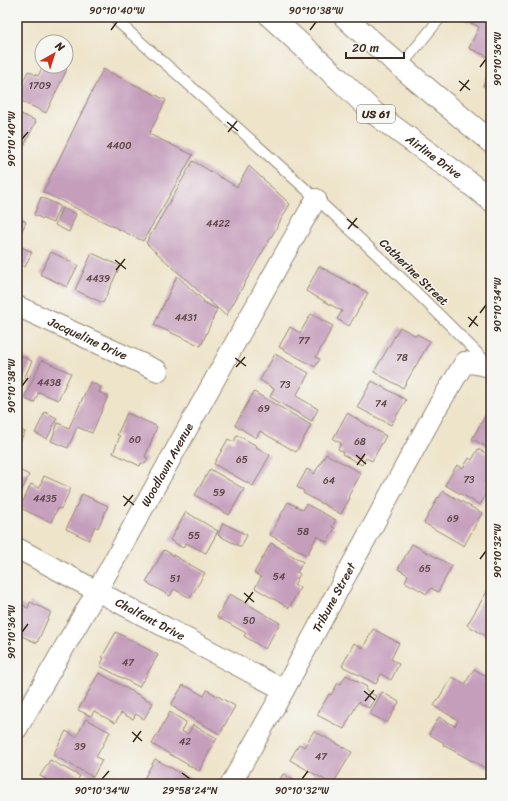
<svg xmlns="http://www.w3.org/2000/svg" width="508" height="801" font-family="Sriracha,sans-serif">
  <style>
    .building { fill: #c59ebc }
    .lines { fill: none; stroke-linecap: round; stroke-linejoin: round }
    .lane-casing { stroke: #948774; stroke-width: 12 }
    .street-casing { stroke: #948774; stroke-width: 22 }
    .highway-casing { stroke: #948774; stroke-width: 24 }
    .lane { stroke: #fff; stroke-width: 10 }
    .street { stroke: #fff; stroke-width: 20 }
    .highway { stroke: #fff; stroke-width: 22 }
    .ticks { fill: none; stroke: #3b2a1e; stroke-width: 1.5 }
    .labels { text-anchor: middle; stroke-width: 3; stroke-linejoin: round; paint-order: stroke }
    .number-label { font-size: 10px; fill: #5e4746 }
    .shield { fill: #f6f6f2; stroke: #73675e; stroke-width: 1 }
    .shield-label { font-size: 11px; font-weight: bold; fill: #3b2a1e }
    .street-label { font-size: 12px; fill: #3b2a1e; stroke: #f6f6f2 }
    .neatline { fill: none; stroke: #3b2a1e; stroke-width: 1.5 }
    .ticks-label { font-size: 10px; text-anchor: middle; fill: #3b2a1e }
  </style>
  <rect width="100%" height="100%" fill="#f6f6f2"/>
  <filter id="ink" filterUnits="userSpaceOnUse"><feTurbulence type="fractalNoise" baseFrequency=".025" numOctaves="2"/><feDisplacementMap in="SourceGraphic" scale="8" xChannelSelector="R" yChannelSelector="G"/><feConvolveMatrix kernelMatrix="1 2 1 2 8 2 1 2 1" color-interpolation-filters="sRGB"/></filter>
  <filter id="wash" filterUnits="userSpaceOnUse"><feTurbulence type="fractalNoise" baseFrequency=".012" numOctaves="4" result="noise"/><feDisplacementMap in="SourceGraphic" scale="16" xChannelSelector="R" yChannelSelector="G"/><feGaussianBlur stdDeviation="0.9" result="paint"/><feColorMatrix in="noise" values="0 0 0 0 0 0 0 0 0 0 0 0 0 0 0 0 0 1.4 0 .05"/><feComposite in="paint" operator="in"/></filter>
  <g filter="url(#wash)">
    <rect width="100%" height="100%" fill="#eee4ca"/>
    <g id="blocks">
      <g class="building">
        <polygon points="462,17 491,17 491,58 469,48 479,27 461,18"/>
        <polygon points="43,66 61,66 67,69 46,113 17,99 17,94 28,71 38,76"/>
        <polygon points="491,68 491,89 483,86"/>
        <polygon points="103,69 166,100 149,134 193,155 143,241 43,192"/>
        <polygon points="17,112 36,121 17,161"/>
        <polygon points="193,161 237,187 249,166 290,204 226,316 146,243"/>
        <polygon points="41,197 60,206 53,223 34,215"/>
        <polygon points="62,208 76,214 69,232 55,225"/>
        <polygon points="17,217 26,222 17,242"/>
        <polygon points="17,245 32,252 25,267 17,263"/>
        <polygon points="51,252 78,265 67,287 40,274"/>
        <polygon points="92,253 120,266 103,303 75,290"/>
        <polygon points="319,266 368,293 349,326 337,319 342,311 306,291"/>
        <polygon points="177,276 204,301 203,302 217,309 201,346 154,325"/>
        <polygon points="311,314 333,326 316,357 320,359 315,367 279,347 290,327 300,333"/>
        <polygon points="400,327 416,336 417,334 430,341 403,388 374,372"/>
        <polygon points="17,354 32,361 23,381 17,379"/>
        <polygon points="275,354 309,373 296,396 318,409 312,421 270,397 274,389 260,380"/>
        <polygon points="42,360 71,373 58,400 39,392 34,403 24,398"/>
        <polygon points="372,381 406,400 391,425 357,407"/>
        <polygon points="90,382 101,387 99,392 108,396 92,433 77,427 68,448 51,441 58,423 69,428"/>
        <polygon points="254,392 311,425 296,452 260,431 256,438 235,425"/>
        <polygon points="488,411 491,413 491,449 472,439"/>
        <polygon points="45,412 57,418 47,439 35,433"/>
        <polygon points="127,413 154,425 157,427 145,457 148,458 145,464 141,463 140,466 113,453 120,436 117,435"/>
        <polygon points="347,413 386,436 372,461 366,458 362,465 342,454 343,452 338,449 341,443 333,439"/>
        <polygon points="17,428 25,432 17,447"/>
        <polygon points="237,435 257,446 256,447 270,455 253,486 214,464 228,439 234,442"/>
        <polygon points="478,449 491,456 491,475 486,483 491,486 480,505 445,485 457,465 463,468 469,458 472,460"/>
        <polygon points="326,454 361,473 348,497 350,498 341,514 303,493 304,491 297,487 307,469 314,474"/>
        <polygon points="17,469 29,475 17,501"/>
        <polygon points="210,469 244,489 229,515 195,495"/>
        <polygon points="44,476 71,488 61,509 58,508 51,522 20,508 31,484 39,488"/>
        <polygon points="443,491 482,513 464,546 424,523 438,497 439,498"/>
        <polygon points="82,494 108,506 98,528 95,526 89,540 66,529"/>
        <polygon points="288,502 303,510 306,504 336,520 332,527 335,528 327,542 317,536 307,555 270,535"/>
        <polygon points="186,512 218,531 206,553 186,543 183,548 170,540"/>
        <polygon points="223,523 247,535 241,547 218,535"/>
        <polygon points="271,543 303,562 297,572 300,574 294,585 300,588 289,608 255,588 261,577 254,573"/>
        <polygon points="412,544 452,566 438,592 431,588 427,594 405,582 408,575 398,569"/>
        <polygon points="164,550 205,573 190,598 174,589 170,596 146,582"/>
        <polygon points="491,585 491,639 467,625"/>
        <polygon points="230,594 280,623 265,649 244,636 246,633 217,617"/>
        <polygon points="30,602 51,612 37,643 17,634 17,605 18,603 28,608"/>
        <polygon points="373,629 399,643 391,659 399,664 391,680 381,674 376,684 342,666 354,643 363,648"/>
        <polygon points="116,632 158,655 143,681 142,681 139,687 100,666 104,658 102,657"/>
        <polygon points="474,669 491,679 491,762 487,769 443,745 444,743 429,734 439,717 455,726 458,720 434,706 452,677 465,684"/>
        <polygon points="99,673 153,703 144,719 136,714 133,719 121,713 115,723 94,711 91,716 78,710"/>
        <polygon points="346,675 367,687 365,690 376,696 369,708 358,702 344,729 317,715 329,694 331,695 338,683 341,684"/>
        <polygon points="183,685 187,687 188,687 204,696 207,690 235,706 220,734 176,709 176,708 171,705"/>
        <polygon points="382,692 399,702 387,723 370,714"/>
        <polygon points="170,712 186,722 181,731 188,734 193,725 217,738 199,771 152,744"/>
        <polygon points="86,719 110,732 96,757 102,760 93,777 53,755 66,731 76,737"/>
        <polygon points="314,731 352,752 333,784 332,784 290,760 299,744 304,747"/>
        <polygon points="155,759 191,779 189,784 141,784"/>
        <polygon points="50,760 80,776 75,784 43,784 46,779 40,776"/>
        <polygon points="283,774 300,784 277,784"/>
      </g>
    </g>
  </g>
  <g filter="url(#ink)">
    <use href="#blocks" fill-opacity="0" stroke="#948774" stroke-width="1"/>
    <g class="lines">
      <defs>
        <g id="lane">
          <path d="M117,21C243,133 371,243 488,364"/>
          <polyline points="401,66 441,17"/>
        </g>
        <g id="street">
          <path id="s1" d="M17,306L158,371"/>
          <path id="s2" d="M17,548L97,591L284,690"/>
          <path id="s3" d="M17,729L97,591L284,255L316,199"/>
          <path id="s4" d="M231,784L284,690L435,411L465,362L491,367"/>
        </g>
        <g id="highway">
          <path id="s5" d="M271,17L342,82L374,113L459,175L491,200"/>
          <path d="M345,17C392,61 442,101 491,142"/>
        </g>
      </defs>
      <use href="#lane" class="lane-casing"/>
      <use href="#street" class="street-casing"/>
      <use href="#highway" class="highway-casing"/>
      <use href="#lane" class="lane"/>
      <use href="#street" class="street"/>
      <use href="#highway" class="highway"/>
    </g>
  </g>
  <path class="ticks" d="M111,30L117,22M310,30L316,22M480,67L486,59M459,81L470,90M460,91L469,80M227,122L238,131M228,132L237,121M22,139L28,132M347,219L358,228M348,229L357,218M115,260L126,269M116,270L125,259M480,313L486,305M468,317L478,326M469,327L477,316M235,358L246,366M236,367L245,357M22,386L28,378M356,455L366,464M357,465L365,454M123,496L134,505M124,506L133,495M480,559L486,551M244,593L254,602M245,603L253,592M22,632L28,624M364,691L375,700M365,701L374,690M132,732L142,741M133,742L141,731M182,773L190,779M102,779L109,771M302,779L308,771"/>
  <g class="labels">
    <g class="number-label">
      <text x="40" y="89">1709</text>
      <text x="119" y="149">4400</text>
      <text x="218" y="227">4422</text>
      <text x="98" y="282">4439</text>
      <text x="186" y="321">4431</text>
      <text x="304" y="344">77</text>
      <text x="402" y="361">78</text>
      <text x="49" y="386">4438</text>
      <text x="285" y="388">73</text>
      <text x="381" y="407">74</text>
      <text x="264" y="412">69</text>
      <text x="135" y="443">60</text>
      <text x="360" y="445">68</text>
      <text x="242" y="463">65</text>
      <text x="469" y="483">73</text>
      <text x="329" y="484">64</text>
      <text x="219" y="496">59</text>
      <text x="45" y="502">4435</text>
      <text x="453" y="522">69</text>
      <text x="303" y="535">58</text>
      <text x="194" y="539">55</text>
      <text x="425" y="572">65</text>
      <text x="279" y="580">54</text>
      <text x="175" y="582">51</text>
      <text x="249" y="624">50</text>
      <text x="128" y="666">47</text>
      <text x="185" y="745">42</text>
      <text x="80" y="750">39</text>
      <text x="321" y="760">47</text>
    </g>
    <rect class="shield" x="357" y="105" width="38" height="18" rx="3"/>
    <g class="shield-label">
      <text x="376" y="118">US 61</text>
    </g>
    <g class="street-label">
      <text dy="4" stroke="none"><textPath href="#s5" startOffset="215">Airline Drive</textPath></text>
      <text transform="translate(414 272) rotate(44)" y="4">Catherine Street</text>
      <text dy="4" stroke="none"><textPath href="#s1" startOffset="78">Jacqueline Drive</textPath></text>
      <text dy="4" stroke="none"><textPath href="#s3" startOffset="304">Woodlawn Avenue</textPath></text>
      <text dy="4" stroke="none"><textPath href="#s4" startOffset="213">Tribune Street</textPath></text>
      <text dy="4" stroke="none"><textPath href="#s2" startOffset="151">Chalfant Drive</textPath></text>
    </g>
  </g>
  <rect width="508" height="801" fill="none" stroke="#f6f6f2" stroke-width="44"/>
  <g transform="translate(54 54) rotate(39)"><circle r="19" fill="#f6f6f2" stroke="#aba49d"/>
  <path d="M0-3L7 15L0 10L-7 15Z" fill="#c8321e"/>
  <text y="-6" font-size="11" font-weight="bold" text-anchor="middle" fill="#3b2a1e">N</text>
  </g>
  <path d="M346 52v6h58v-6" fill="none" stroke="#3b2a1e" stroke-width="2"/>
  <text x="352" y="52" font-size="12" fill="#3b2a1e" stroke="#f6f6f2" stroke-width="3" paint-order="stroke">20 m</text>
  <rect x="22" y="22" width="464" height="757" class="neatline"/>
  <g class="ticks-label">
    <text x="117" y="14">90°10'40"W</text>
    <text x="316" y="14">90°10'38"W</text>
    <text transform="translate(497 59) rotate(-90)" y="4">90°10'36"W</text>
    <text transform="translate(11 139) rotate(-90)" y="4">90°10'40"W</text>
    <text transform="translate(497 305) rotate(-90)" y="4">90°10'34"W</text>
    <text transform="translate(11 386) rotate(-90)" y="4">90°10'38"W</text>
    <text transform="translate(497 551) rotate(-90)" y="4">90°10'32"W</text>
    <text transform="translate(11 632) rotate(-90)" y="4">90°10'36"W</text>
    <text x="102" y="794">90°10'34"W</text>
    <text x="190" y="794">29°58'24"N</text>
    <text x="302" y="794">90°10'32"W</text>
  </g>
</svg>
